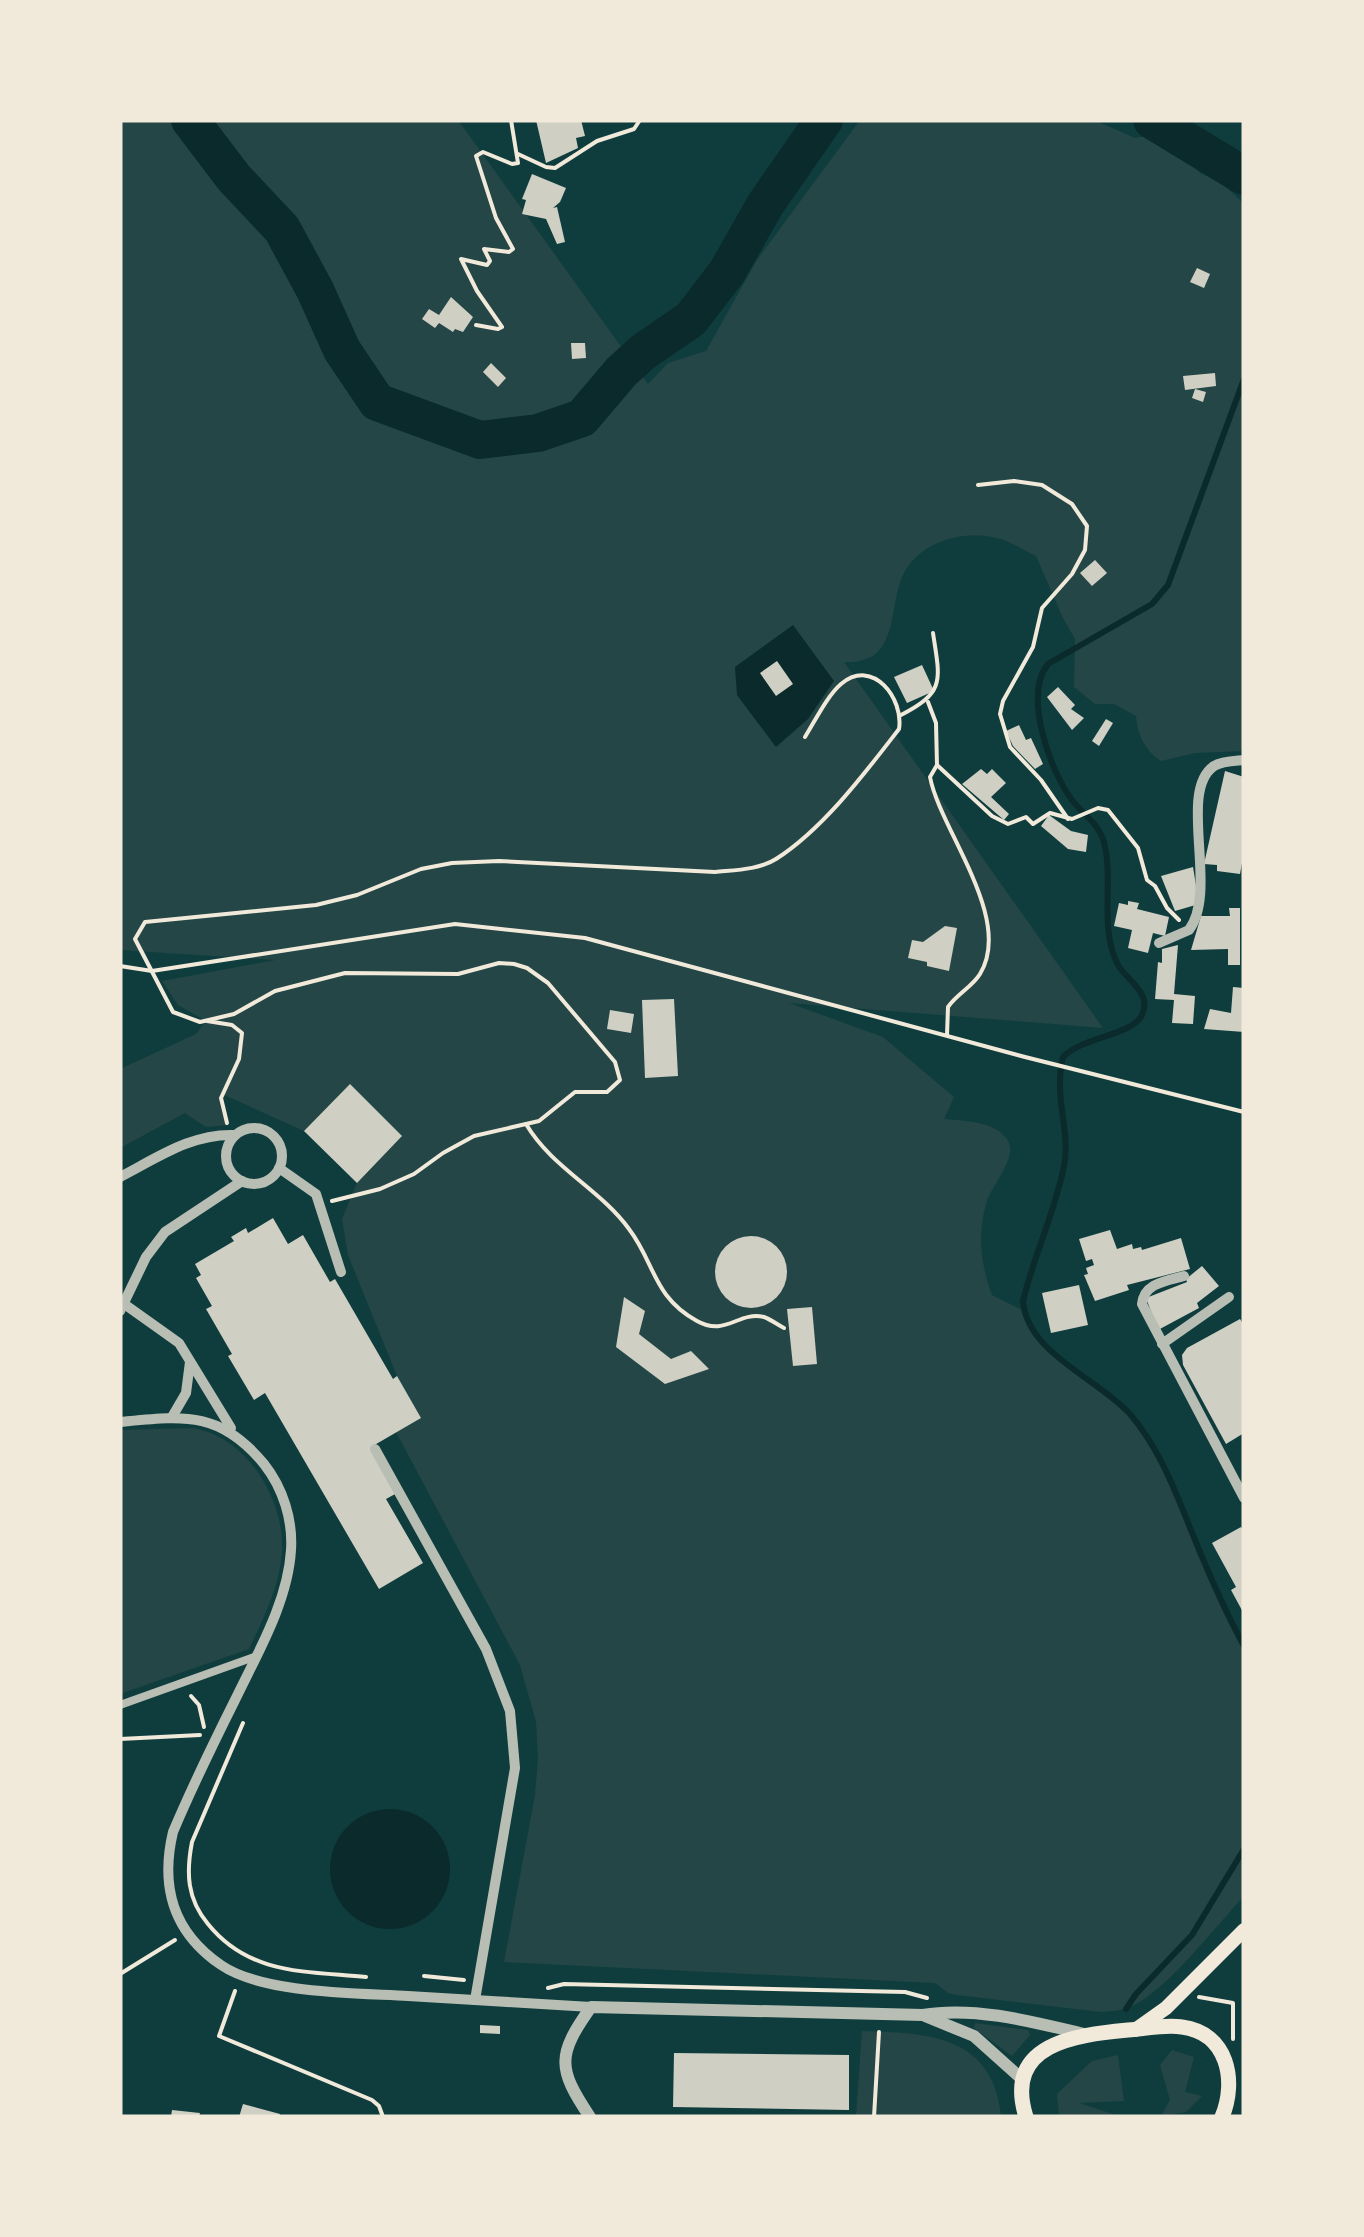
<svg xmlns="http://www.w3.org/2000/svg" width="1364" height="2237" font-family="Manrope,sans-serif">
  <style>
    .green { fill: #244646 }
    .water { fill: #0a2a2b }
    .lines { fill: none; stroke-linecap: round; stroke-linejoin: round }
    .stream { stroke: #0a2a2b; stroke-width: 6 }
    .river { stroke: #0a2a2b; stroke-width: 38 }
    .building { fill: #cfcfc3 }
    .path { stroke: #f1e9da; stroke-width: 4 }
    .pedestrian { stroke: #b8beb3; stroke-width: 8 }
    .minor { stroke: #b8beb3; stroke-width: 10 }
    .tertiary { stroke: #b8beb3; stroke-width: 12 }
    .secondary { stroke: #f1e9da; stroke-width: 14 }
    .primary { stroke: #f1e9da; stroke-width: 15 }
  </style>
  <rect width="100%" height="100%" fill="#0f3d3e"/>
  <g class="green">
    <path d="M120,120H458L648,384L668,363L706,351L757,260L860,120H1094L1135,138L1153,135L1176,149L1200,173L1222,183L1244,204V751L1195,753L1161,761C1145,751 1137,734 1136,716L1114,704H1095L1074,687L1075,639L1063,618L1036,556C1025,551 1013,543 1001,539C965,528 918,541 902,577C893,599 895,625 883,645C875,659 859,663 844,662L1103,1028L789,1003L883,1037L954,1097L944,1119C964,1121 997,1121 1008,1141C1018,1158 990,1187 986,1204C977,1236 981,1265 992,1295L1024,1311L1028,1323L1048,1348L1111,1395L1149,1440L1175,1489L1244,1646V1896C1215,1927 1168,1989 1132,2006C1122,2011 1112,2011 1101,2012L957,1995L948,1993L935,1983L504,1962L535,1795L538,1758L536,1722L520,1665L396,1432L397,1376L348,1255L342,1219L357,1183L350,1085L304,1131L222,1094L223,1113L228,1125L206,1127L185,1113L120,1148V1069L196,1034L206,1021L178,1005L162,981L275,960L120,950Z"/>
    <path d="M192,1428C247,1436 285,1500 282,1552C280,1586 263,1619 249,1649L120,1694V1430Z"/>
    <polygon points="975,2023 1028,2030 1030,2035 1012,2056 974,2028"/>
    <path d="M862,2031C928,2033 993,2035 1001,2117H856Z"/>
    <polygon points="1172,2050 1194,2057 1185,2092 1202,2096 1186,2112 1164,2116 1161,2116 1170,2100 1160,2065"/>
    <polygon points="1118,2055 1124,2101 1079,2103 1122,2117 1059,2115 1057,2094 1092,2061"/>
  </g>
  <g class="water">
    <polygon points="793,625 834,681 808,719 776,747 737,695 735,667"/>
    <circle cx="390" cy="1869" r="60"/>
  </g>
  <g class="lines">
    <g class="stream">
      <path d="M1244,379L1168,585L1152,604L1048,664C1023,695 1050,771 1072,800C1084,816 1098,822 1104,842C1114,881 1099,926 1117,963C1125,980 1153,992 1142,1015C1133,1035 1082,1037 1063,1057C1053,1098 1071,1130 1064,1166C1055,1212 1034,1255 1023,1301C1027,1353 1097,1378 1130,1414C1160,1449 1176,1493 1193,1535C1208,1572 1225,1611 1244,1646"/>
      <polyline points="1126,2009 1136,1994 1192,1935 1244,1849"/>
    </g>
    <g class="river">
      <polyline points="190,120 234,178 282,229 315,290 342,350 377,402 480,440 538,433 582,418 621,372 643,352 691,319 727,272 765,205 824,120"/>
      <polyline points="1152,120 1244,176"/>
    </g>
  </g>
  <g class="building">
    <polygon points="536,120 581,120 585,136 576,138 578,148 546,163"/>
    <polygon points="532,174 566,188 560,202 553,208 557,207 565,242 557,244 546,219 522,214 526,200 522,199"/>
    <polygon points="1197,268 1210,274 1204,288 1190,282"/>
    <polygon points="451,297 473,317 463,332 455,329 453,332 439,323 435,328 422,319 429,309 439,315"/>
    <polygon points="571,343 585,343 586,358 572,359"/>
    <polygon points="491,363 506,378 498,387 483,372"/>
    <polygon points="1215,373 1216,386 1185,390 1183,376"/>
    <polygon points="1195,389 1206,392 1203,402 1192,398"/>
    <polygon points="1095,560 1107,573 1092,586 1080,573"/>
    <polygon points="777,661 793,684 776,696 760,673"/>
    <polygon points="922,665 934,691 907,703 894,677"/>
    <polygon points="1058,687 1075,705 1071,709 1084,718 1072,730 1047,697"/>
    <polygon points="1106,719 1113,723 1099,746 1092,741"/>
    <polygon points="1019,725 1026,740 1031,738 1043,764 1035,769 1013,746 1006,731"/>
    <polygon points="981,769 987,774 992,769 1006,783 991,797 1009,814 1004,820 962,784"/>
    <polygon points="1225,771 1244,777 1244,852 1240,874 1217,871 1217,865 1204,864"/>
    <polygon points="1049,815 1071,831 1088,835 1086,852 1068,849 1041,826"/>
    <polygon points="1193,867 1199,904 1175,911 1161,876"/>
    <polygon points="1128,901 1139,903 1137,909 1169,917 1165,936 1153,933 1148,953 1128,948 1132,930 1114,926 1119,903 1128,905"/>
    <polygon points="1229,908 1240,908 1240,965 1228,965 1228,949 1191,950 1201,916 1230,916"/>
    <polygon points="945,926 957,928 949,971 927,966 927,962 908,958 912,940 923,942"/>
    <polygon points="1178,945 1174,994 1195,996 1193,1024 1172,1023 1174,1000 1155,999 1158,962 1162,963 1162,949"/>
    <polygon points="1233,987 1244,988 1244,1032 1204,1029 1210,1009 1231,1013"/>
    <polygon points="674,999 678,1076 645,1078 642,1000"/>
    <polygon points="610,1010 634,1014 631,1033 607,1029"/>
    <polygon points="350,1084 402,1136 357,1183 304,1131"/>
    <polygon points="273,1218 288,1244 303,1235 330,1282 335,1279 393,1379 397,1376 421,1418 371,1447 397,1493 386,1499 423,1563 379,1589 265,1393 254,1400 228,1356 232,1354 206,1309 212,1306 196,1278 201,1275 195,1264 234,1241 231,1237 246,1228 248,1233"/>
    <polygon points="1110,1230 1117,1249 1132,1244 1133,1249 1141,1247 1142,1250 1181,1238 1190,1269 1127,1285 1129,1290 1095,1301 1084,1275 1088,1274 1086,1268 1094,1265 1092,1259 1086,1261 1079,1239"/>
    <circle cx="751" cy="1272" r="36"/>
    <polygon points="1202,1266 1219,1286 1197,1303 1199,1308 1158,1330 1146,1298 1187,1282 1186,1279"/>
    <polygon points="1079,1285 1088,1325 1051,1333 1042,1293"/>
    <polygon points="624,1297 645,1311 639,1334 671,1359 691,1351 709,1369 665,1384 616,1347"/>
    <polygon points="812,1307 817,1364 793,1366 787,1309"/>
    <polygon points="1240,1319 1244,1325 1244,1433 1226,1444 1183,1365 1182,1355 1187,1348"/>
    <polygon points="1241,1527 1244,1532 1244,1614 1231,1590 1236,1587 1212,1543"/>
    <polygon points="480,2025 500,2026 500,2034 480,2033"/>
    <polygon points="674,2053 849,2055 849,2110 673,2107"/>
    <polygon points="243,2104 280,2114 279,2117 239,2117"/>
    <polygon points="172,2110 200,2113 199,2117 171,2117"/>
  </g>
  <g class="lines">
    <g class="path">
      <polyline points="518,154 546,167 555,168 597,141 634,129 640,120"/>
      <polyline points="476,325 498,329 502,327 477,291 461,259 487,265 490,261 484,249 509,252 513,249 496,218 476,156 483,152 512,164 518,163 511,120"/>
      <polyline points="978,485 1014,481 1042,485 1072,504 1087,526 1085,550 1072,574 1042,608 1033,647 1003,701 1000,714 1010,747 1041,780 1068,819"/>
      <polyline points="928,702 936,723 937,765 992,816 1008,824 1026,817 1033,824 1050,813 1072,819 1098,808 1108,810 1138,848 1147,880 1155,886 1167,908 1179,920"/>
      <path d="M901,715C946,692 940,680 933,633"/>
      <path d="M937,765L930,777C940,830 1014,918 980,974C972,987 957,994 948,1007L947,1035"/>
      <polyline points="120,966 152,971 455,924 585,938 1025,1057 1244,1112"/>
      <polyline points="207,1021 232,1025 242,1033 239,1059 221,1098 227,1123"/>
      <path d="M526,1124C552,1168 600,1189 629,1229C655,1263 653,1297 697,1321C726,1337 738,1311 764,1317C770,1319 778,1325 784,1328"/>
      <path d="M332,1201L380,1189L414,1174L443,1153L474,1136L539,1121L575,1092H607L620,1080L615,1062L548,983L527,968L514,964L499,963L458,974L345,973L275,991L234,1014L200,1022L173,1012L135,939L145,922L316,905L357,895L421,869L452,863L499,861L715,872C734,870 759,870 776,859C823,829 865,773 899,729C904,699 873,657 841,684C827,696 815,721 805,737"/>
      <polyline points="191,1696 199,1705 204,1727"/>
      <path d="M243,1723L192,1842C186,1873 187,1899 208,1924C249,1975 305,1971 366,1977"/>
      <polyline points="120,1739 200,1735"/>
      <polyline points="120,1974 175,1940"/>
      <polyline points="424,1976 464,1980"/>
      <polyline points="548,1988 564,1984 905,1992 927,1998"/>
      <polyline points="235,1991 219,2036 372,2100 379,2106 383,2117"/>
      <polyline points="1199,1997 1233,2003 1233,2039"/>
      <polyline points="874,2117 879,2032"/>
    </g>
    <polyline class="pedestrian" points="120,1705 257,1656"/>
    <g class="minor">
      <path d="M1159,943L1189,930C1219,890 1177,791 1214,766C1222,761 1234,761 1244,760"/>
      <circle cx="254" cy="1156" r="28"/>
      <polyline points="279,1168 316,1194 341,1272"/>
      <path d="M120,1177C157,1158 192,1133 235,1135"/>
      <path d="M1184,1276C1166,1281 1144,1283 1142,1304L1244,1498"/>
      <polyline points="120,1301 179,1343 231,1428"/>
      <polyline points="120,1311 146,1257 165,1232 242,1181"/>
      <polyline points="1162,1344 1229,1297"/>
      <polyline points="172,1417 186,1393 190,1362"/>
      <path d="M120,1422C183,1416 220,1410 264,1464C283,1488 293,1520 291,1550C288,1602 257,1654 235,1700C213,1744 192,1787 173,1832C160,1887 173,1932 221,1965C263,1994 358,1993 408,1996C469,2000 530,2003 591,2007"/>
      <polyline points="375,1449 486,1649 510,1711 515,1768 475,2000"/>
    </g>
    <g class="tertiary">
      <polyline points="925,2016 974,2036 1023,2080"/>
      <path d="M590,2117C557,2068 557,2055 591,2007L923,2015C974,2006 1034,2022 1084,2034"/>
    </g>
    <polyline class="secondary" points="1135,2030 1166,2008 1244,1930"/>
    <path class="primary" d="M1026,2117C1003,2043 1076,2035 1128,2030C1146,2029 1165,2024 1182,2027C1228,2033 1237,2081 1222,2117"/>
  </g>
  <rect width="1364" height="2237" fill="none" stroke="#f1e9da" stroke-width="245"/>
</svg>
